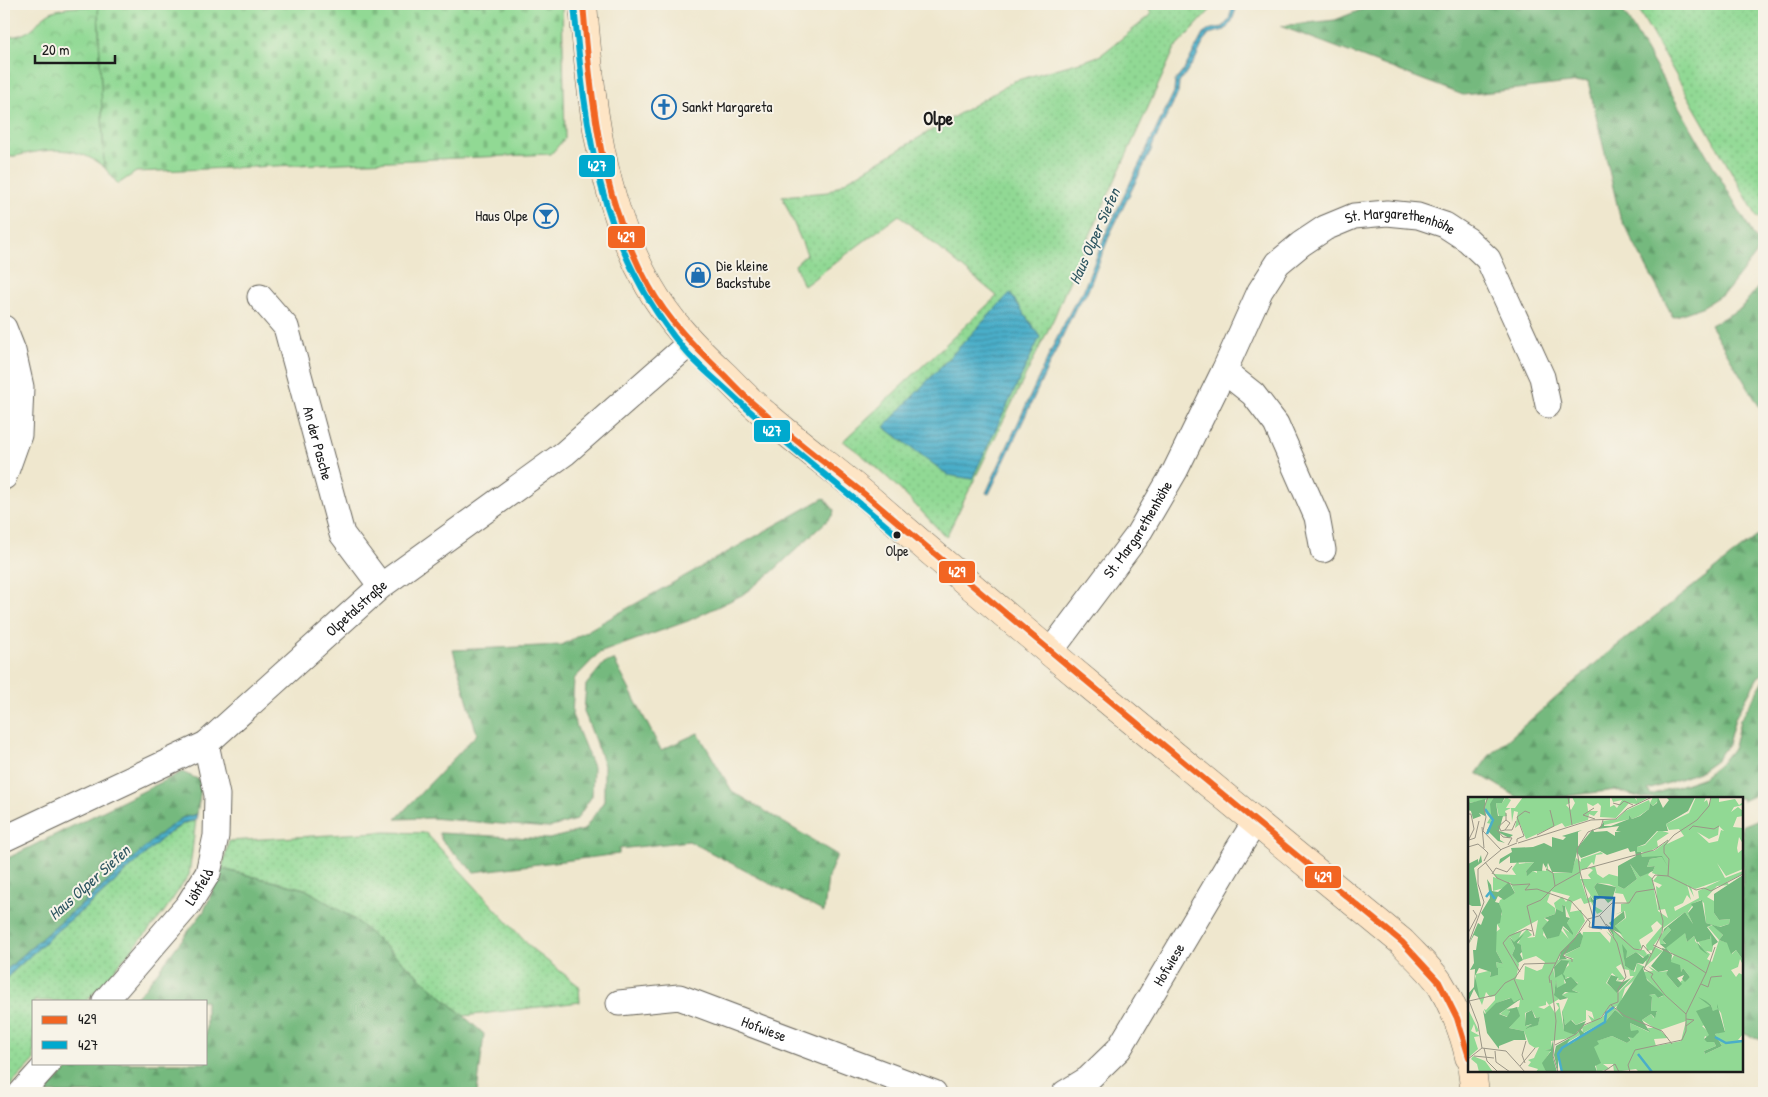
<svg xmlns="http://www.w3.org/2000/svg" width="1768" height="1097" font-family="'Patrick Hand',sans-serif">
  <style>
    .grass { fill: url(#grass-dots); stroke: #567a58 }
    .forest { fill: url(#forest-firs); stroke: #486a4d }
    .cemetery { fill: url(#cemetery-stones); stroke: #567a58 }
    .park { fill: url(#park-crowns); stroke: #567a58 }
    .water { fill: url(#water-rules); stroke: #336572 }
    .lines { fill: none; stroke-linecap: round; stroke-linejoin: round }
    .street-casing { stroke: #66635a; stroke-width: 27 }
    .secondary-casing { stroke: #66635a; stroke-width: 29 }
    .street { stroke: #fff; stroke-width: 25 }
    .secondary { stroke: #fee5c5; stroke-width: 28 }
    .bus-1-casing { stroke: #f7f3e8; stroke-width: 10 }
    .bus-2-casing { stroke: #f7f3e8; stroke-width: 10 }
    .bus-1 { stroke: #f26522; stroke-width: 6 }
    .bus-2 { stroke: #00a9ce; stroke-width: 6 }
    .bus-dot { fill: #1c1c1c; stroke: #f7f3e8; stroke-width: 2 }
    .labels { text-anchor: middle; stroke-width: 4; stroke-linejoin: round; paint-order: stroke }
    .bus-label { font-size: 14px; fill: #1c1c1c; stroke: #f7f3e8 }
    .poi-label { font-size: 15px; fill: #1c1c1c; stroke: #f7f3e8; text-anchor: start }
    .street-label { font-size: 15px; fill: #1c1c1c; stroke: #f7f3e8 }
    .water-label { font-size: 16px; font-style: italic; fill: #2e5661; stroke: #f7f3e8 }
    .quarter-label { font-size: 18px; font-weight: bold; fill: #1c1c1c; stroke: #f7f3e8 }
    .inset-river { fill: none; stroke: #4aaec9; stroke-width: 2.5 }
    .inset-road { fill: none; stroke: #9b9687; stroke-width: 1 }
    .view { fill: #1f6fb2; fill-opacity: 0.15; stroke: #1f6fb2; stroke-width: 2.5 }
    .inset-edge { fill: none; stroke: #1c1c1c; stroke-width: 2.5 }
    .line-badge { stroke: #f7f3e8; stroke-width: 2 }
    .badge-label { font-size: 14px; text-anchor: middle; font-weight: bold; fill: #fff }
  </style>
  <defs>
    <pattern id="grass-dots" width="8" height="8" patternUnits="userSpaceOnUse" patternTransform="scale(1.25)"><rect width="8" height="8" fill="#91d994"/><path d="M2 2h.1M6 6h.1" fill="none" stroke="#7cba7f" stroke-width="1.8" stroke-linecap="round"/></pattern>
    <pattern id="forest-firs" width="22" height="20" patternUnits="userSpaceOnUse" patternTransform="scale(1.25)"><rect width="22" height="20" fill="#74b97e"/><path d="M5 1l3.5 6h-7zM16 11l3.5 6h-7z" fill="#649e6c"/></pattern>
    <pattern id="cemetery-stones" width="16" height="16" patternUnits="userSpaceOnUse" patternTransform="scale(1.25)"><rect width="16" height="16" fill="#91d994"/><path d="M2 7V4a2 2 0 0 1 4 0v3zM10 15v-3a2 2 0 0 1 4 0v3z" fill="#7cba7f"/></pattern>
    <pattern id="park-crowns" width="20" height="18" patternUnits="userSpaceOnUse" patternTransform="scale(1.25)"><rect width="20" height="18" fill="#91d994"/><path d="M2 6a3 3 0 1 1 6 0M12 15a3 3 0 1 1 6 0" fill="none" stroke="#7cba7f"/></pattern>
    <pattern id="water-rules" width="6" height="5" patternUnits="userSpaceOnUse" patternTransform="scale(1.25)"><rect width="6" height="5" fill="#4aaec9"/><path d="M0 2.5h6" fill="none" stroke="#3d8da2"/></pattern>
  </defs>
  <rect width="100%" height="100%" fill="#f7f3e8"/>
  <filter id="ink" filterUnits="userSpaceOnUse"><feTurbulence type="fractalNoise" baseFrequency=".02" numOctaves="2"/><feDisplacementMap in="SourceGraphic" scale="10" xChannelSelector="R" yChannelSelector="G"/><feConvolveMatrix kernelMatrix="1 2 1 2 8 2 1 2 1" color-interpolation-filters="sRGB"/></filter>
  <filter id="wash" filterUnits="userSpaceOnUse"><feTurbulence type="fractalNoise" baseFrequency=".0096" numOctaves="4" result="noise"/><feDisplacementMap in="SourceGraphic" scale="20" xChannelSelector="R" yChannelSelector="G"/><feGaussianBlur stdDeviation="1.12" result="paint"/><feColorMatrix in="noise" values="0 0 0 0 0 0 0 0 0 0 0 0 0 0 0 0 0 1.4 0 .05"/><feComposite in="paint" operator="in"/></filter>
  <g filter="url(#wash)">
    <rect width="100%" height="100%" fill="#efe7ce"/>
    <g class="grass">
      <path d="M1149,4H1216L1175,48L1071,277L1054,318L946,537C913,503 882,468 843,441L997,296L899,215L804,286L795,265L807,254L782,196L828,192L1014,81L1090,59L1101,55L1151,15L1148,5Z"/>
      <polygon points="1635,4 1764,4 1764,214 1758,218"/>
      <polygon points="196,820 189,875 161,916 87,1001 34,1001 34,1061 4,1092 4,980 58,929 95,900 165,836 185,823"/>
      <polygon points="380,832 426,833 531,948 579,986 580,1002 464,1016 354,919 305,889 222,869 229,841"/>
    </g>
    <g class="forest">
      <polygon points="1376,4 1619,4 1761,248 1727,291 1702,307 1673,317 1620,217 1588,81 1463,95 1280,26 1335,20"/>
      <polygon points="1764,280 1764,414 1710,325 1740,309"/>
      <polygon points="824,498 834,510 833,515 771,573 742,595 688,621 599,653 574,679 572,715 593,767 592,796 576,820 548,828 431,818 396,819 477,734 453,650 562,645"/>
      <polygon points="1764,531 1764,673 1758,677 1735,718 1728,744 1717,759 1699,772 1648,790 1651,795 1702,778 1721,763 1734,747 1740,720 1764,680 1764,791 1742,801 1742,798 1642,798 1615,790 1551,798 1519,798 1477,773 1489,756 1604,656"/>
      <polygon points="614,660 661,750 698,733 732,791 837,855 828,877 824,912 689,841 619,849 619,854 474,872 442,841 439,833 549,839 584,830 604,801 604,765 584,711 586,685 604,663"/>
      <path d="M182,772L202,781L197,814L182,818C123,870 62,919 4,972V860Z"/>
      <polygon points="1764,817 1764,1041 1742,1033 1742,826"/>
      <polygon points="222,869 305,889 354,919 484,1034 477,1093 45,1093 74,1063 206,1063 206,1001 133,1001 144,989 204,911"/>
    </g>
    <polygon class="cemetery" points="118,4 562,4 565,138 551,154 136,172 118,184 104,167 98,6"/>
    <path class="park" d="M98,6L104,167C71,141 42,151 4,158V37C15,37 24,35 33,28C39,22 43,16 51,12C65,6 83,7 98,6Z"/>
    <g class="water">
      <polygon points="1233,4 1239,4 1236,9 1232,21 1225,30 1212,33 1206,37 1195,60 1179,83 1178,93 1154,142 1150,153 1110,234 1087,293 1076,307 989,494 986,493 1053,346 1073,306 1083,291 1106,233 1174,92 1175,81 1184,70 1203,34 1211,29 1223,27 1229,20"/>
      <polygon points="1010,293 1040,337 972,479 948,475 884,427"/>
      <polygon points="197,814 196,820 184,823 165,836 95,900 58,930 4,980 4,972 54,927 91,897 162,832 182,818"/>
    </g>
  </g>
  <g filter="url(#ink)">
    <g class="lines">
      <defs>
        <g id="street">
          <path id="s1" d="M260,297L286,327L342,534L381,586"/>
          <polyline points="4,328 13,351 21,387 19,435 4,477"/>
          <polyline points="1224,371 1253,394 1276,424 1317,517 1323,550"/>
          <path id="s2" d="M1050,652L1137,536L1175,471L1224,371L1260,291L1278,263L1301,244L1325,228L1354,216L1387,213L1418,216L1445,225L1468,240L1488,259L1542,377L1548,405"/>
          <path id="s3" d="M4,839L206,744L381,586L565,453L690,343"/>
          <path id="s4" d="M105,1001L188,905L208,873L216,836L217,795L206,744"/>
          <path id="s5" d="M619,1003L679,997L934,1093"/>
          <polyline points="21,1093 48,1063"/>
          <path id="s6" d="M1065,1093L1088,1079L1119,1049L1233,857L1255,822"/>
        </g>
        <g id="secondary">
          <path d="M583,4C591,101 600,199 649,286C669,321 694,347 724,375C738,389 751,403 766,415C799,444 834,469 867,497C1043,649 1223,795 1402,942C1413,954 1430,969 1439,982C1452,1003 1464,1033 1469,1057"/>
          <polyline points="1472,1071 1475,1093"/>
        </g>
      </defs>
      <use href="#street" class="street-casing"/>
      <use href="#secondary" class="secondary-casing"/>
      <use href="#street" class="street"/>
      <use href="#secondary" class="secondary"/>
      <defs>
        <path id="bus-1" d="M583,4C591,101 601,200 649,286C668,321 696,348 724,375C735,386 745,397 757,407C792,439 831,467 868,497C1044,647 1223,795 1402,942L1439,982L1457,1018L1469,1057"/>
        <path id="bus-2" d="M574,5C586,133 598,245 683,348C697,365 714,378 730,393C783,443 842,487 897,535"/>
      </defs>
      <use href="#bus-1" class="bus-1-casing"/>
      <use href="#bus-2" class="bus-2-casing"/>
      <use href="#bus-1" class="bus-1"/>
      <use href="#bus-2" class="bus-2"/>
    </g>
  </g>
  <defs>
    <symbol id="church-ring" viewBox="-11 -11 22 22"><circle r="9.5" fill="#f7f3e8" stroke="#1f6fb2" stroke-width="1.5"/><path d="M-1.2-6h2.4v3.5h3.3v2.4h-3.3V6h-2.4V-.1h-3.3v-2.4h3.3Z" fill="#1f6fb2"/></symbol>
    <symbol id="bar-ring" viewBox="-11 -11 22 22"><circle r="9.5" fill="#f7f3e8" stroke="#1f6fb2" stroke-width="1.5"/><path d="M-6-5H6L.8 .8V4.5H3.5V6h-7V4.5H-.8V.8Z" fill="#1f6fb2"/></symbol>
    <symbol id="shop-ring" viewBox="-11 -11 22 22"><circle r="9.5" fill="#f7f3e8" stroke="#1f6fb2" stroke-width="1.5"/><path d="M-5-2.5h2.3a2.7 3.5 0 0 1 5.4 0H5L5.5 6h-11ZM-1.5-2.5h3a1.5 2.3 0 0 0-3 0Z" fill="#1f6fb2"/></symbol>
  </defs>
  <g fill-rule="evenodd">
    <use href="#church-ring" x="650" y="93" width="28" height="28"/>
    <use href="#bar-ring" x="532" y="202" width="28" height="28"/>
    <use href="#shop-ring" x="684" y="261" width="28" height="28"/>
  </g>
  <circle class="bus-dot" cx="897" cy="535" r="4.5"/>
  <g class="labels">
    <g class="bus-label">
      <text x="897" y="556">Olpe</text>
    </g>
    <g class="poi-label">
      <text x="682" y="112">Sankt Margareta</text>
      <text x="528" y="221" text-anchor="end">Haus Olpe</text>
      <text x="716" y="271">Die kleine<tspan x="716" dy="17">Backstube</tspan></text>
    </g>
    <g class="street-label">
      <text dy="5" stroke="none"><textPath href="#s2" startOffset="590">St. Margarethenhöhe</textPath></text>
      <text dy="5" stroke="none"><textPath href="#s1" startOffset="160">An der Pasche</textPath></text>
      <text dy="5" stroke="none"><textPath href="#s2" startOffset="151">St. Margarethenhöhe</textPath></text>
      <text dy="5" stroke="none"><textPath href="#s3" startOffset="426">Olpetalstraße</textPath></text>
      <text dy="5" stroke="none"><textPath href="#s4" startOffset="148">Löhfeld</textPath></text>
      <text dy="5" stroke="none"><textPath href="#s6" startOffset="168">Hofwiese</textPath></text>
      <text dy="5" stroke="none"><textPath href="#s5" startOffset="151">Hofwiese</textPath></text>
    </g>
    <g class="water-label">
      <text transform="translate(1094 236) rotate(-66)" y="6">Haus Olper Siefen</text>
      <text transform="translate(89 882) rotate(-42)" y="6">Haus Olper Siefen</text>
    </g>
    <g class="quarter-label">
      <text x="938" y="125">Olpe</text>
    </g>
  </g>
  <g transform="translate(1468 797)">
    <rect width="275" height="275" fill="#efe7ce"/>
    <path d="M0,0H25L23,27L19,26L22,21L16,14L18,3L1,6ZM38,0L43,3L38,11H47L55,0H102V6L98,8L103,13L107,6L104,0H142V10L146,8L149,11L154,3L145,5L143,0H166L169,4L168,0H181L169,7L161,6L148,21L132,20L133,9L130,6L125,9L119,6L120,14H130L126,19L121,17L120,23L97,30L94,26L58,42L52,27L47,31L50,15L46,14L44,25L43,11L37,14L39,19L31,20L28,6H34ZM185,0H190V4L185,9L182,6L181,12L171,19L164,22L161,18L162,22L136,28L135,24L149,22L157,14L181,3L182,6ZM228,0H238L236,5L239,3L241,9L243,1H251V5L267,2L271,8L275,5V8L266,10L263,15L270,10L275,14V19L269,20L265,30L275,31V47L271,40L269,51L270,56L275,52V72L258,79L249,66L257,81L275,74V77L259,85L261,88L249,89L239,100L246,104V98L255,104L249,108L246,116L251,123L262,122L261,127L251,130L238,126L236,106L233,103L226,106L220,115L225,127L217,115L194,132L193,138L200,130L203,133L194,143L198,148L192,147L191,141L185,149L195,154L177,170L178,164L169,165L177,162L180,157L184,156V153L179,154L178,148L194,129L189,124L183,129L185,134L171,143L174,151L169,153H176L179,157L177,161L168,155L158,161L155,149L157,169L167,175L169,166L175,169L170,180L157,191L152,208L139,213L131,222L146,211L156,219L152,220L147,213L137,225L115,236L114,230L124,225L120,218L126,222L124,215L118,213V223L108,228L104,223L97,228L94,215L100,201L94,198L103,194L112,196L104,193L110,186L100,180L96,183L97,188L89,192L88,184L86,197L91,202L81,208L78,204V208L70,210L76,212L82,208L87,216L91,211L88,206H91L96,233L107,238L110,234L112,238L95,248V252V248L102,241L83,244L84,252H77L83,253L75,266L78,275H68L70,272L60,269L63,265L60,263L66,261L71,250L67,251L61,247L56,234L41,231L51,219L49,210L39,213H42L40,220L32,217L38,212L51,210L52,203L46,205L42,201L29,206L18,217L16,212L18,213L27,203V199L22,200L18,195L14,208L7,192L8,177L20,174H23L22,179L30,178L28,165L35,167L28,154V135L32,132L29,127L34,117L31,106L32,103L47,96L42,85L36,91L25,94V80L29,81L25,77L48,78L44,72L50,64L51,67L66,65L58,74L59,78L65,74L69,76L68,66L70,73L78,74L80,66V72L85,76H103L108,61L113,65V62L133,55L135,57L128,58L126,68L124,65L118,72H113L112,82H123L120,78L125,73L121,71L127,69L129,77L135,81L141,77L152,80L150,89L156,92L169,82L162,67L172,80L183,74L180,78L184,81L190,114L200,121L197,112L190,113L188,89L191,91L194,88L185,84L190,78L184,76L187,69L179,70L182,62L194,60H174L173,56L177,55H169V50L177,48L191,33L201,36L189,44L190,50L182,54H186L201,43L199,47L216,39L211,32L201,33L198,27L221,16ZM251,29L256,34L253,33L250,44L241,46L229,35L241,42L250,38ZM113,83L125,102L131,100L126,90L129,86L141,87L148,90L147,96L155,97L159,106L153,107V115L146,118L157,114L158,121L147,129L156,142L145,133V140L138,134L143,140L142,146L132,135H115L112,150L96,158L106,162L90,163L93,155L104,145L117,124L113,113L102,115L104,105L113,101L116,107L123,105L129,117L135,114L126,109L122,100L119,102ZM253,83L230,94L231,101L207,114L206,110L215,106L219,98L223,103L219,87L226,100L223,90L227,92ZM83,94L102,99L98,105L94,100L86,106L88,113L95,115L94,108L97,109L102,121L99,126L101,135L94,130L101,142L93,133L90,138L79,142L75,138L76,133L80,134L74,131L80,125L76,121L87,117V111L79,105ZM70,123L67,140L59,141L64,138L59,132L51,140L54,134L46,136ZM41,139L44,142L45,146L52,143L49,148H53L55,163L68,159L77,165L74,172L69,174L57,169L56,183L48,182L51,167L44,158L47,151ZM93,163L100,165L101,168L87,181L85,171ZM153,167L155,172L161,173L162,179H166L150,196L138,186L144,176L151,182L148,184L157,182L148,170ZM64,213L68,221L72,220L70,227L58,232L65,227L58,229L57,216ZM245,128L255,138L251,143L260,146L264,157L268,153L275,163V168L272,162L270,170L263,173L268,180L271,176L275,178V237L270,243H275V275H171L168,272L146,275L145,267H135L142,272L129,275L125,250L128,244L144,239L159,246L163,243L161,240L169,237L163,234L162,226L181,235L180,231H186L174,223L183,217L186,221L189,215L183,214L184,200L180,198L188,197L190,201L195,199L178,181L175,175L185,174L180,169L190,175L200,174L198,177L210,191L213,184L222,180L215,171L213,175L202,165L206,158L197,151L217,135L219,145L226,139L227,141V144L234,152L230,144L242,142L243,138L246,143L244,155L238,154L242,157L239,162L244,165L251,143L240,130ZM236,203L243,208L245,215L250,212L253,216L257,234L247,237L254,249L237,257L236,254L248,249L246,245L236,242L237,239L244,243L246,240L234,229L237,228L229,215L243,209ZM218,224L213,244L188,249L186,242L200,241L192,233ZM0,212L11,234L8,235L6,227L3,234L12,239L6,240L10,252L0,261ZM5,259L17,264L25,275H11L9,267L3,262Z" fill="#91d994" fill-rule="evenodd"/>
    <path d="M26,0H37L34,6H28L30,19H35L31,34L45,38L41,41L32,36V43L37,46L30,44L19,33L24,26L22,7ZM190,0L195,11L201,3L198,0H227L220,14L198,27L200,34H189L177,47L169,50V55H173L174,60L194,59L200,70L194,60L182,62L179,70L187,69L185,74L172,80L162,67L169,82L156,92L150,89V69L168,59L167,54L162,55L160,51L139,58L132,54L113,61L109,55L104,76L84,75L80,66L78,71L75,66L74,74H65L59,79L58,74L66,65L42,66V59L31,67L32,62L44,55L43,51L65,50L76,46L84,50V40L95,43L98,40L94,39L114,33L110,35V50L125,32L126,35L139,34L147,39V35H153L148,34L151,29L130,32L136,25V29H143L161,22V18L164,22L172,19L181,12L182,6L185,9L189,6ZM17,2V19L11,16L13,19L5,22L3,14L0,13V3L2,6ZM13,58L14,65L6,71L13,109H4L0,107V67L10,62V66ZM275,78V163L268,153L263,157L259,146L251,143L255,138L244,128L239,130L250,145L244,149L243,138L242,142L229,145L240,158L232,152L226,139L219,145L217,136L198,151L204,158L203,165L212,168L213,175L215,171L222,180L217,185L214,182L216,178L209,181L214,187L210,191L198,177L200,173L190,175L183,169L195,154L194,151L198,152L192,147H198L194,143L203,133L200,130L195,136L196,132L217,115L225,127L220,116L225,110L223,107L234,103L238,126L252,130L261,127L262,122L251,123L246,116V97ZM19,82L23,88L24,94L30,95L41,85L47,96L36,103L30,99L27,105L31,106L34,114L32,126L29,127L28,154L35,167L28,165L29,171L36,170L30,171V178L22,180L23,175L11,171L7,179L12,203L6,192L1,203L0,197L6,190L7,172L2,173L6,166L5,153H8L10,140L6,138L1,147L10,126L13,128L16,120L13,116L22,101ZM129,86L148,90L144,103L140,106L135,100L128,103L127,108L123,104L122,98L125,103L131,100L126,90ZM94,108L97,109L98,120L102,121L99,126L105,136V138L95,129L91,139L79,142L74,131L81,123L76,121L87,117L88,112L95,115ZM156,114L157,121L147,129L154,137L145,133L146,140L139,128L145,132L141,126ZM112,135L115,139L112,150L95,158L99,162L91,163L93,155ZM56,137L49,146L53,148L54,155L52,157L55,163L50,166L44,158L47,151L41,139L46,145ZM154,147L159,154L158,161L168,155L175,161L180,157L181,160L175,167L169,166L166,174L163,173L157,169ZM93,163L101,164L95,177L97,179V182L103,180L110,187L104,193L111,196L97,195L94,198L100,201L92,203L86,198L88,183L89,191L98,186L94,177L87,181L86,170ZM175,169L177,170L175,171L179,183L196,198L190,201L187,197L181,198L184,200L183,214H189L187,221L183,217L174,223L182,235L162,226L163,234L170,233L171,235L165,241L160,240L163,243L159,246L144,239L129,244L131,247L126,250L133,266L127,269L129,275H94L90,257V275L86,258L88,249L102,241L99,247L106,245L112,238L110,234L107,238L96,234L94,212L97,228L103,223L108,228L118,224L113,233L116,236L137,225L147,213L155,220L148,211ZM143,178L150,180L148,184L155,185L163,181L149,196L139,186ZM230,200L238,204L243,208L245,214L250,212L249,210V207L257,235L247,237L254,249L237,257L236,254L248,249L246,245H239L236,242L241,238L228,214L242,209ZM43,201L46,205L54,201L31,217L39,220L42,214L39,213L49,210L52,219L41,231L56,234L58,243H46L31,249V252L19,236L15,213L17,217L28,206ZM64,213L67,221L72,220L70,228L57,232L64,227L57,229L58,216ZM85,243V261L89,275H78L74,266L83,254L77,253L83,252Z" fill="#74b97e"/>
    <path class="inset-river" d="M17,12L25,23L19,37M18,100L22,95L27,102M247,240L258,246L275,244M170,257L184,275M94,275L90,257L94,251L137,225L138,216L146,210"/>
    <path class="inset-road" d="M20,0L16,11L18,20L15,34L33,53M100,0L104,28M145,6L152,8L156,4L165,8M126,11L115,18L127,22M0,17H3L6,32L0,44M14,30L16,51M30,30L38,23V16M31,30L33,34L37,33L42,26L38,23M29,33L35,40L44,41L40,48M37,33H44L48,24M221,33L225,29L246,32L251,29M69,38L86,29L82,13M1,43L7,41L11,24M49,45V42L56,39L49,20L57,14L62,16M50,46L123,23L148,22L159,12L184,0M0,50L10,47L16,52L20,56L16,64M17,65L29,81L45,88L62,87M78,72L85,76L87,89M113,73L186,53L200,43M112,75L125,120M24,77L28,71L39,75L44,69M200,79L187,78L184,82L195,124L194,136L176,172L185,177L183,180L197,198L218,217M200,79L201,62L196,56V49L206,38L229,23L241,9L243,0M200,79L228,93L236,91L243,94L275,77M62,87L57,93L69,92L103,104L122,125L121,130L134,132M138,127L166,152L173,153L175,148L183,157M0,136L9,119L5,113M66,139L59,109L73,103L87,89L112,75L109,52L120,35L133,30L135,23M0,148L16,105L10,87V72L34,52L49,46M101,149L95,159L104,162V165M52,175L35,146L41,139L58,132L64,134M238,176L247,150M46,182L55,203M83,183L88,224L85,259L90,275M82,186L81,180L93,155L105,144L120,122L131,119L144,106H161L168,95L187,92M233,187L240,190L243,180L254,179M0,201L10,227L14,251M1,204L27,198L37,186L47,181L56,167L88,166M143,208L157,219L194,234L204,247M218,222L226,223L218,229M87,248L108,237L116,228L133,221L142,208L150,205V192L158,180L149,146L132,119M14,251L38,254L57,275M16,251L19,264L30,275M27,254L28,265L42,275M6,259L26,261M0,262L14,251M57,266L54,258L58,244M52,269L67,251M135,275L147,267L151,275M162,275L160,268L167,253L214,243L218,234V217L238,176L220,164L185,148"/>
    <path class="view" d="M127,100L146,101L144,131L125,130Z"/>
    <rect width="275" height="275" class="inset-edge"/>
  </g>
  <g class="line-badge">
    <rect x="578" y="154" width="38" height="24" rx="5" fill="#00a9ce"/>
    <rect x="607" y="225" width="39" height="24" rx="5" fill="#f26522"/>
    <rect x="753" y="419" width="38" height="24" rx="5" fill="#00a9ce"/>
    <rect x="938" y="560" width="38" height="24" rx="5" fill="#f26522"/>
    <rect x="1304" y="865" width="38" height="24" rx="5" fill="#f26522"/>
  </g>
  <g class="badge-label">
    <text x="597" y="171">427</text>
    <text x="626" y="242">429</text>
    <text x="772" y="436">427</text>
    <text x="957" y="577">429</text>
    <text x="1323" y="882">429</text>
  </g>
  <rect width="1768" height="1097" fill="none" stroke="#f7f3e8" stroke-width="20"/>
  <rect x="32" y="1000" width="175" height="65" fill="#f7f3e8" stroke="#9f9d96"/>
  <rect x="42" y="1016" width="25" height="8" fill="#f26522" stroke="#9f9d96"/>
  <text x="78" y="1024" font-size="15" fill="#1c1c1c">429</text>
  <rect x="42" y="1041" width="25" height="8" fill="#00a9ce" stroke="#9f9d96"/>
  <text x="78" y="1050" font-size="15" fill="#1c1c1c">427</text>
  <path d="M35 55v8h80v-8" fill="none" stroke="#1c1c1c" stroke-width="2.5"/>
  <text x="42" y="55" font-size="15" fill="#1c1c1c" stroke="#f7f3e8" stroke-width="4" paint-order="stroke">20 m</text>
</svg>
